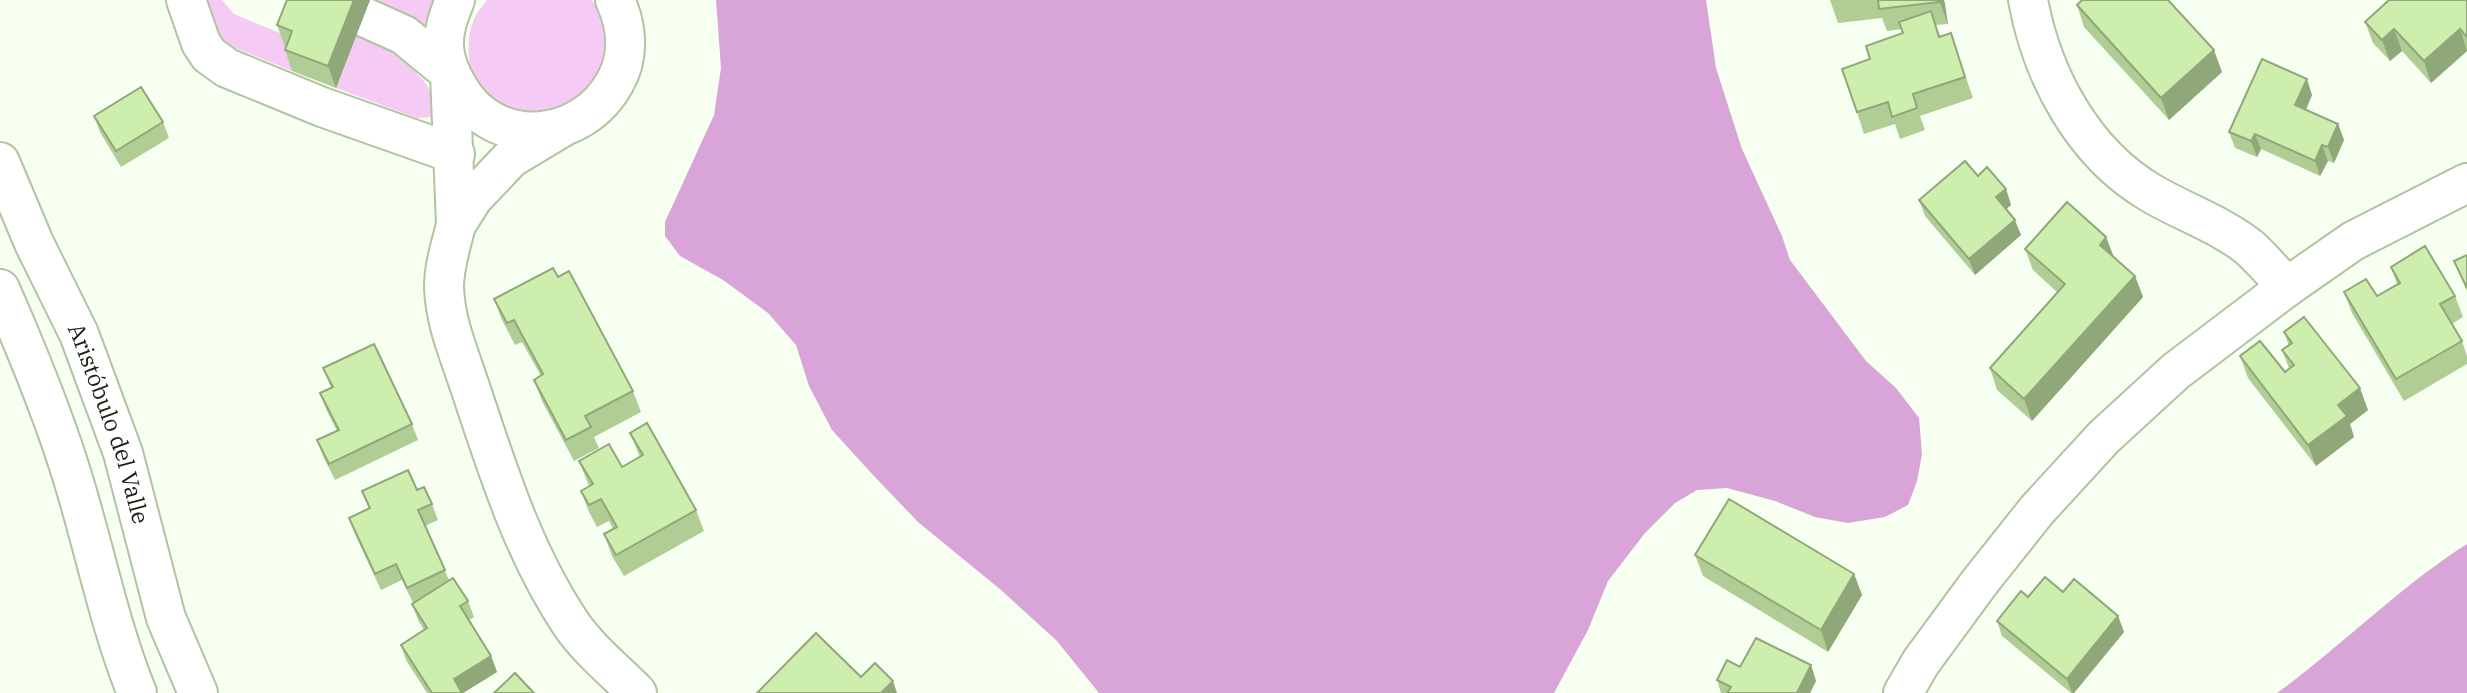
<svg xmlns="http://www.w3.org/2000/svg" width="2467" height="693" font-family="'IBM Plex Serif',serif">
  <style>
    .green { fill: #f5caf4 }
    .water { fill: #d9a4d7 }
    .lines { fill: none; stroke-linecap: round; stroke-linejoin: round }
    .street-casing { stroke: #b2c3a2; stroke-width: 42 }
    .secondary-casing { stroke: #b2c3a2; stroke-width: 42 }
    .street { stroke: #fff; stroke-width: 38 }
    .secondary { stroke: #fff; stroke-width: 38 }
    .wall { fill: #b0cd95 }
    .shaded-wall { fill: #90a779 }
    .building { fill: #cdeead; stroke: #90a779; stroke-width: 2 }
    .labels { text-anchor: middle; stroke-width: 7; stroke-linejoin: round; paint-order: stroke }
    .street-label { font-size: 23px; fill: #1a2014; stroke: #f7fff1 }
  </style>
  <rect width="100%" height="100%" fill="#f7fff1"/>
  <g class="green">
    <polygon points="200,0 222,0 234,14 289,37 300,53 292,71 221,42"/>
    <polygon points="370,0 443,0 431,26 425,27 412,16"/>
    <path d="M487,0H592C618,40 610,50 596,92L532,119C520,113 502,109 491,101C468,83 463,44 474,19C477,12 483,6 487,0Z"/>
    <polygon points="357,34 393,50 424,81 439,104 433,117 417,118 336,88"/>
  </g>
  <g class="water">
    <polygon points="716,0 1706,0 1716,68 1742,149 1782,236 1790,260 1866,361 1896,388 1919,418 1922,454 1917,481 1908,505 1885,517 1848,523 1815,517 1775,501 1727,488 1697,490 1675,503 1645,533 1608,581 1588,630 1554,693 1099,693 1057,641 1001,590 918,522 873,475 832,430 809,386 796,345 768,313 723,280 680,256 665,236 665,222 714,115 721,68"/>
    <path d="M2467,544V693H2277C2342,646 2399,587 2467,544Z"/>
  </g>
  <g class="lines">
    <defs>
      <g id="street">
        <polyline points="186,0 201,43 209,55 227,68 322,107 455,154"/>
        <path d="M455,0C449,15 443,30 444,47C445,61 451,75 458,87C494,151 582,143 615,82C630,56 627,26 615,0"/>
        <path d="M2028,0C2042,76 2083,153 2151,193C2183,212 2222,225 2250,248C2263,260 2275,274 2287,287"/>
        <polyline points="364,17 404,35 450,73 456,225 473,198 511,158 561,128"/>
        <path d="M456,225C451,245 444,266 444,287C445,323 460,356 471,390C498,471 523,552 571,624C589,650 615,671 637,693"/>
        <polyline points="1903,693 1921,662 1979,583 2037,510 2104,437 2176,371 2287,287 2353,241 2467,183"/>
      </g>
      <g id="secondary">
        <path id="s1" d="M0,162L34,243L79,334L123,453L166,618L198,693"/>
        <path d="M0,289C25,346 49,404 68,463C93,539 107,619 137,693"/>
      </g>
    </defs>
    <use href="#street" class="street-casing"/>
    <use href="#secondary" class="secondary-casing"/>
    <use href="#street" class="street"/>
    <use href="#secondary" class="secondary"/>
  </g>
  <g class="wall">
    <polygon points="370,0 336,88 292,71 285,50 285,47 277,25"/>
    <polygon points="1830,0 1944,0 1948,24 1936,25 1940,36 1951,33 1973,98 1920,116 1925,130 1900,139 1895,124 1864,134 1857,112 1870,59 1903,33 1902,29 1887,31 1882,18 1838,23"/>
    <polygon points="2467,0 2467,51 2431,83 2402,51 2390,61 2373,43 2365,22"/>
    <polygon points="2077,5 2222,72 2169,120 2084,27"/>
    <polygon points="2312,95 2306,110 2338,124 2344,140 2334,163 2328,161 2320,176 2261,149 2257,157 2235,148 2229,132"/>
    <polygon points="94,116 163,122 169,138 121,167 100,132"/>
    <polygon points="1978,176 2006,189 2011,205 2006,209 2021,235 1975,275 1925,216 1919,200"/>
    <polygon points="2106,237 2114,257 2135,276 2143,297 2032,421 1997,390 1990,368 2057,292 2033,270 2025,249"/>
    <polygon points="2467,255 2467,291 2454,261"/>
    <polygon points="2391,267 2455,296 2463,317 2452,324 2462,341 2467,356 2467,364 2404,401 2352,313 2344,292 2377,296 2397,284"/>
    <polygon points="558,277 633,391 641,412 594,437 599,448 574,461 542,401 534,380 541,376 522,342 515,345 502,320 494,299"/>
    <polygon points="2284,332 2368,410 2350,424 2354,437 2316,466 2248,378 2240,356 2285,372 2289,368 2282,350 2289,346"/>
    <polygon points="323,368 412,424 418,440 335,480 323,456 317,440 337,431 326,409 320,393 331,388"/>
    <polygon points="630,433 696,510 704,531 624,576 612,556 604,534 613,529 609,521 597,527 589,512 581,491 589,486 579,461 622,467 640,457"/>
    <polygon points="417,490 432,504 438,520 425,526 449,580 468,601 474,617 469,620 491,656 497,672 463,693 427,693 406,660 401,645 424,630 418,620 412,604 413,603 402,580 381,590 355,534 349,518 369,509 362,491"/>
    <polygon points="1695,555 1854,574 1862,595 1828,652 1703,576"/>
    <polygon points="2063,592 2118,616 2124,632 2074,693 2071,693 2002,636 1997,621 2028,597"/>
    <polygon points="1811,665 1816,681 1810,693 1721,693 1717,680 1740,667"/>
  </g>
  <g class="shaded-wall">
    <polygon points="354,0 370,0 336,88 328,66"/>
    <polygon points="1939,0 1944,0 1945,4 1948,24"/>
    <polygon points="2394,29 2402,51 2390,61 2382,40"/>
    <polygon points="2460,29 2467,51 2431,83 2424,61"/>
    <polygon points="2214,50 2222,72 2169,120 2161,98"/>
    <polygon points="2307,79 2312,95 2301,121 2295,105"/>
    <polygon points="2338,124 2344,140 2334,163 2328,147"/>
    <polygon points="2255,134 2261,149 2257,157 2251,141"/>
    <polygon points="2322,145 2328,161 2320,176 2315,161"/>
    <polygon points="2006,189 2011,205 2002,213 1996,197"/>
    <polygon points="2015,220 2021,235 1975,275 1969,259"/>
    <polygon points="2106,237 2114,258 2100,245"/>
    <polygon points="2135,276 2143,297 2032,421 2024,399"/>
    <polygon points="2360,388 2368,410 2350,424 2354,437 2316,466 2308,445 2338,405"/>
    <polygon points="1854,574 1862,595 1828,652 1821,630"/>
    <polygon points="2118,616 2124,632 2074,693 2072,693 2067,679"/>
    <polygon points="491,656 497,672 463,693 459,693 454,679"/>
    <polygon points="1811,665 1816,681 1810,693 1797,693"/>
    <polygon points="893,681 897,693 881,693"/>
  </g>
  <g class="building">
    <polygon points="287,0 354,0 328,66 285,50 292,31 277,25"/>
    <polygon points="1878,0 1939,0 1940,2 1879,9"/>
    <polygon points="2082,0 2168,0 2214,50 2161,98 2077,5"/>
    <polygon points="2389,0 2467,0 2467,37 2460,29 2424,61 2394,29 2382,40 2365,22"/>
    <polygon points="1931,11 1939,37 1951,33 1965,77 1913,94 1917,108 1892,117 1888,102 1857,112 1842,69 1870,59 1866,46 1903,33 1899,22"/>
    <polygon points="2262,59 2307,79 2295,105 2338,124 2328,147 2322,145 2315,161 2255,134 2251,141 2229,132"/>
    <polygon points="141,87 163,122 116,151 94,116"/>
    <polygon points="1965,161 1978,176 1987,167 2006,189 1996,197 2015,220 1969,259 1919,200"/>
    <polygon points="2067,202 2106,237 2100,245 2135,276 2024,399 1990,368 2065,284 2025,249"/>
    <polygon points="2425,246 2455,296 2440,304 2462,341 2396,379 2344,292 2366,279 2377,296 2400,283 2391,267"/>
    <polygon points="2467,255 2467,288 2454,261"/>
    <polygon points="553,268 558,277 569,271 633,391 585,416 591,427 566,440 534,380 543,374 514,320 507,323 494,299"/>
    <polygon points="2304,317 2360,388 2338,405 2347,416 2308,445 2240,356 2260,341 2285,372 2294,365 2282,350 2292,343 2284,332"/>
    <polygon points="374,344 412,424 329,464 317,440 339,430 320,393 333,387 323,368"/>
    <polygon points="647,423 696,510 616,555 604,534 617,527 601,499 589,505 581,491 593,484 579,461 609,444 622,467 643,455 630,433"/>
    <polygon points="408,470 417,490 424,487 432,504 418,510 445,570 407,588 396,564 375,574 349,518 370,508 362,491"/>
    <polygon points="1729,499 1854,574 1821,630 1695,555"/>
    <polygon points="2045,577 2063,592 2074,579 2118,616 2067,679 1997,621 2021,591 2028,597"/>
    <polygon points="453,578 468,601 460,606 491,656 454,679 462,693 432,693 401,645 427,628 412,604"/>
    <polygon points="816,633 861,677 875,663 893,681 881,693 757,693"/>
    <polygon points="1756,638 1811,665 1797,693 1727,693 1731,687 1717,680 1727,660 1740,667"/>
    <polygon points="515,673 534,693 494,693"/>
  </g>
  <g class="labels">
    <g class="street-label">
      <text dy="8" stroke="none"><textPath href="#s1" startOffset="284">Aristóbulo del Valle</textPath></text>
    </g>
  </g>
</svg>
